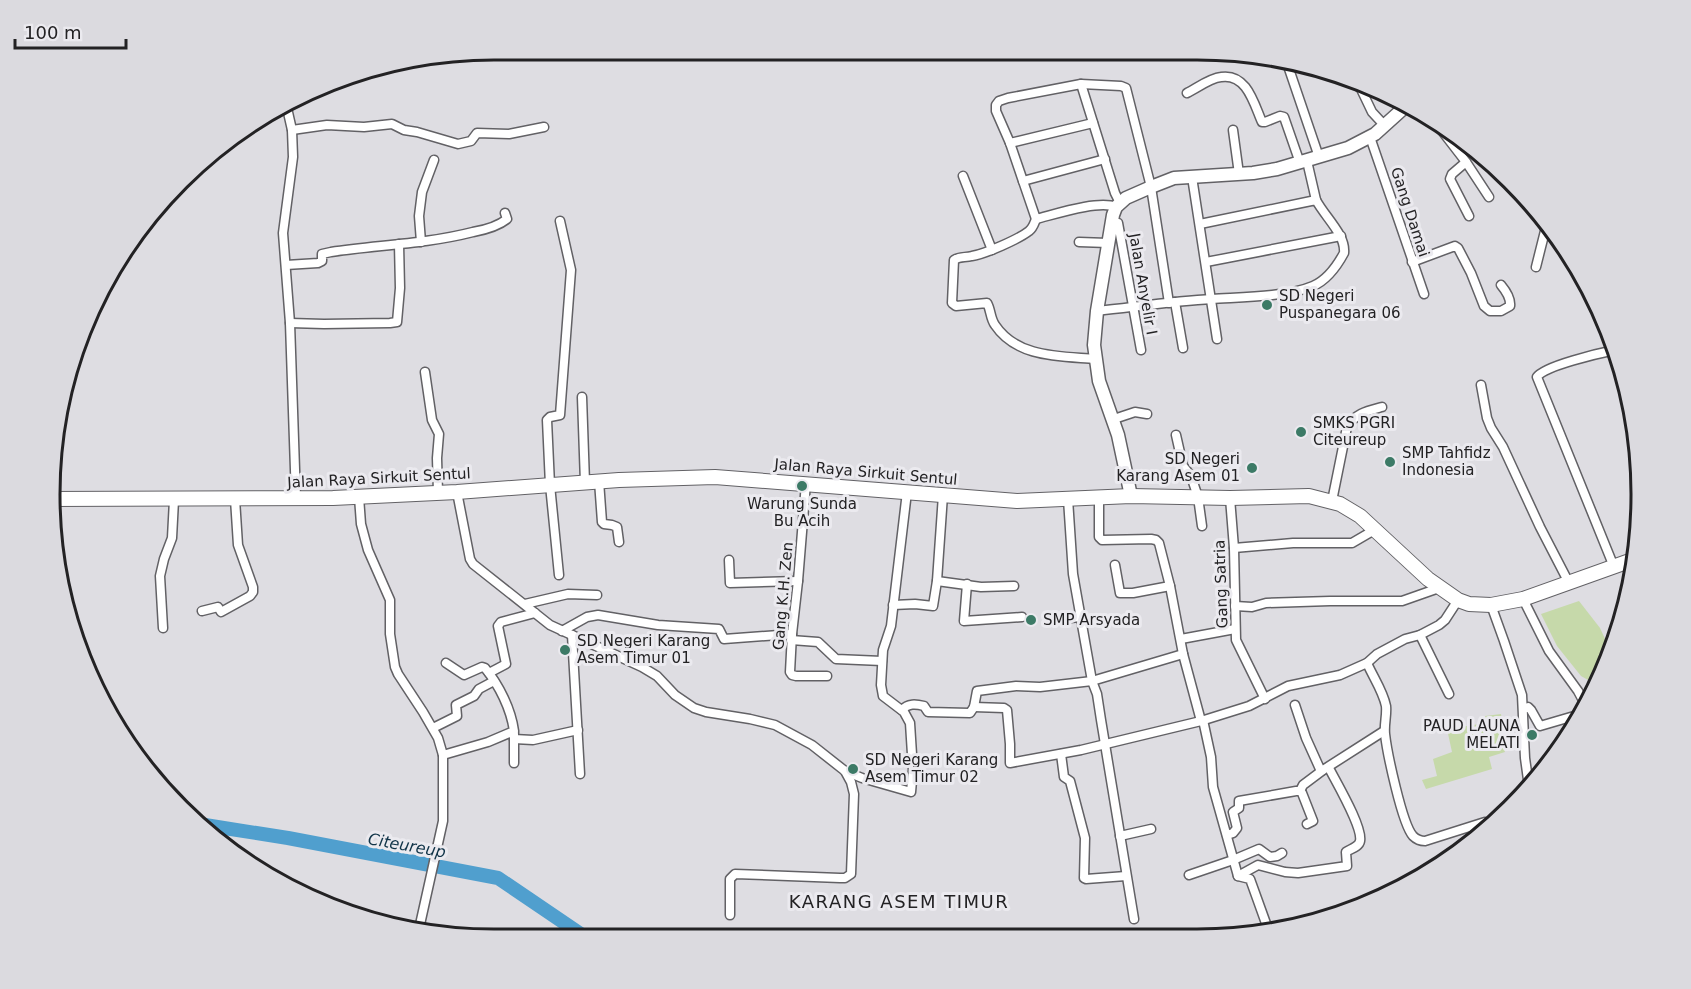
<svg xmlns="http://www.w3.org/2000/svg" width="1691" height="989" font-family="'DejaVu Sans',sans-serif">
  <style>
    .green { fill: #c6d9aa }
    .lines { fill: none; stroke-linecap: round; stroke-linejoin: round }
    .river { stroke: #509fce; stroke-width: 14 }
    .street-casing { stroke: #626165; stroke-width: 11 }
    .secondary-casing { stroke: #626165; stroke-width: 15 }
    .primary-casing { stroke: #626165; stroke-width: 16 }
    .street { stroke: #fff; stroke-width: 8 }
    .secondary { stroke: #fff; stroke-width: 12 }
    .primary { stroke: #fff; stroke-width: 14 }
    .poi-dot { fill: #3c7a66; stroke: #ebeaef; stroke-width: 2 }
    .labels { text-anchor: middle; stroke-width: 6; stroke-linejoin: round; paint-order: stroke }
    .street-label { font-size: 15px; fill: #232224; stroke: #ebeaef }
    .poi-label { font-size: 15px; fill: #232224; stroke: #ebeaef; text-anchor: start }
    .water-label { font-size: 16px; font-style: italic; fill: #113448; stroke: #ebeaef }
    .quarter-label { font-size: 18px; letter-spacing: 1.5px; fill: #232224; stroke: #ebeaef }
    .rim { fill: none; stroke: #232224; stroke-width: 3 }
  </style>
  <rect width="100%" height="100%" fill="#dedde2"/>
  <g class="green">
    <polygon points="1579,601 1600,628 1611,652 1608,664 1597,685 1581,676 1557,646 1541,614"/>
    <polygon points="1501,714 1503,729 1500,733 1505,752 1489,757 1492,769 1426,789 1422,780 1437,776 1433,759 1452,752 1447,729 1486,723 1485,716"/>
  </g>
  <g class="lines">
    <polyline class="river" points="205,825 288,838 498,878 588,939"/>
    <defs>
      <g id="street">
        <polyline points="1287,63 1319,157"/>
        <polyline points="1351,79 1361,89 1372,112 1385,126"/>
        <polyline points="1081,84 1115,193 1120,203"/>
        <path d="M1187,93C1197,88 1210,78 1221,77C1247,73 1254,104 1262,122H1265L1280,116L1284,117L1300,163"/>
        <polyline points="287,108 292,130 293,157 283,233 290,323 296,499"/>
        <polyline points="1432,118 1466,162 1489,197"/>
        <polyline points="292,130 327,125 364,127 392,124 404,130 417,132 458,144 471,141 477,133 509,134 544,127"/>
        <polyline points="1233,130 1239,174"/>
        <polyline points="1370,137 1424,294"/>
        <polyline points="1010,143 1093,123"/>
        <polyline points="1307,161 1316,200"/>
        <polyline points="1466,162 1452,174 1450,179 1469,216"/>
        <polyline points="963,176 992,250"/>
        <polyline points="1192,177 1217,339"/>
        <polyline points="1023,181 1105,159"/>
        <path d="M1116,207C1098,200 1056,214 1036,219L1010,143L996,111V105L999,101L1008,98L1081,84L1121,86L1126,88L1151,187L1169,303"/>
        <path d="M1036,219C1034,224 1033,228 1029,231C1019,239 985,254 972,256C965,258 960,256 954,260L952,303L956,306L987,303C991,310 990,318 995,325C1017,358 1060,356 1095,359"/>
        <polyline points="1118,223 1141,350"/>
        <polyline points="421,242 419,216 422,192 434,160"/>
        <polyline points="1079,242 1108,243"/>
        <polyline points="1206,262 1341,236"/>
        <path d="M1412,262L1455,246L1458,248L1471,273L1484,306L1490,311H1501L1510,306C1511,298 1506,291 1501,285"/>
        <path d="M286,265L318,263L322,261V254L331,252C378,245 426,244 473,232C484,230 497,227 507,219L505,213"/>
        <polyline points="1536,267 1547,223"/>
        <polyline points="1175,302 1183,348"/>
        <path d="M1097,311C1135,307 1174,301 1212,299C1241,297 1287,297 1313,286C1327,280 1337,266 1344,253C1346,235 1325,217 1316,200L1200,224"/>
        <polyline points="290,323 324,324 390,323 397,322 400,288 399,244"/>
        <polyline points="425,372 432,420 439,434 437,458 438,493"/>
        <polyline points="1481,385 1487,418 1491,428 1503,447 1540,527 1569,583"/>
        <polyline points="582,397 585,483"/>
        <polyline points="1114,419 1135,412 1147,414"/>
        <polyline points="1176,435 1183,466 1191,476 1198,497 1202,526"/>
        <polyline points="599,481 602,522 604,524 612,525 617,527 619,542"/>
        <polyline points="806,483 798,581 792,634 790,672 792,675 796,676 827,676"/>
        <polyline points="457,492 470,559 473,564 550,625 642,667 657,676 675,695 694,708 706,712 750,719 775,725 812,745 845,771 851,782 854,794 851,874 845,878 840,878 735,874 730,879 730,915"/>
        <polyline points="359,497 361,524 368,550 390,600 390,634 395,667 398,674 423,712 438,738 443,755 443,821 419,929"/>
        <polyline points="1099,498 1099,537 1102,540 1151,539 1156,540 1159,543 1170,586 1183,654 1201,721"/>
        <polyline points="1230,498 1234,548 1236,640 1265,699"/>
        <polyline points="1068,499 1073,574 1092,681 1097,694 1101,720 1134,919"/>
        <path d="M1332,501L1347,427C1356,413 1367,411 1382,407"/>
        <polyline points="1234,548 1293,543 1352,543 1376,529"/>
        <polyline points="729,560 730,583 798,581"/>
        <polyline points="1115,565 1120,593 1133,593 1170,586"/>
        <path d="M1614,567L1537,377C1544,366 1600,353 1615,350"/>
        <polyline points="559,575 550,485 547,420 550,417 560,415 571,270 560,221"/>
        <polyline points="937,581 981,587 1014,586"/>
        <polyline points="967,584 964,621 1022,617"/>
        <polyline points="1523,599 1549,651 1578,691 1586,706"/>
        <polyline points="525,604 568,594 597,595"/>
        <polyline points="893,605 915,604 933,606 937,581 943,495"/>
        <polyline points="1491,605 1504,641 1522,695 1525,758 1529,787"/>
        <polyline points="1235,606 1252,607 1266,603 1330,601 1402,601 1439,588"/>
        <polyline points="202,611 218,607 221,612 250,596 253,592 253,587 238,545 235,499"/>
        <polyline points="1059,619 1081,617"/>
        <polyline points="163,628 160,576 164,559 172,538 174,500"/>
        <polyline points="562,631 587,617 598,615 658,625 719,629 724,639 792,634"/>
        <polyline points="572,635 580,774"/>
        <polyline points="1420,635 1449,694"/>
        <polyline points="1181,639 1235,629"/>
        <polyline points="791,640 818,642 836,659 882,661"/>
        <path d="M1367,663C1373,677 1383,691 1386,706C1387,715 1384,724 1385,734C1387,752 1402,824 1413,836C1417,840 1420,841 1425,841L1485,822"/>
        <polyline points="489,673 506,664 498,626 501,622 535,613"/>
        <polyline points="1295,705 1306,738 1320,769 1323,770 1384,731"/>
        <polyline points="974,707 1004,708 1007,710 1010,744 1010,763 1081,750 1201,721 1249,706 1288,686 1340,675 1367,663 1377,654 1405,639 1420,635 1439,625 1445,620 1458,600"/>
        <polyline points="1524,709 1528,707 1531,710 1540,726 1581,714"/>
        <path d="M902,710C908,703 916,704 924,706L928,712L970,713L974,707L977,691L1016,686L1040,687L1092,681L1183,654"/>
        <polyline points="1203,720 1211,757 1213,787 1238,876 1250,879 1268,929"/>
        <polyline points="433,728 457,716 456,705 474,696 479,689 494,681"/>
        <polyline points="514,734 514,763"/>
        <polyline points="514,739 533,740 578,730"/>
        <polyline points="1061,754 1064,777 1070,781 1085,838 1084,878 1086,879 1126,876"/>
        <path d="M443,755L488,742L514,731C511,709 499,685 485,668L482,667L464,675L446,663"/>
        <polyline points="845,771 862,778 911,792 913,770 910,723 904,712 883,696 881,685 883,650 891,626 907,492"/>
        <polyline points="1300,791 1303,785 1323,770"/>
        <polyline points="1227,835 1233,833 1237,828 1233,812 1239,808 1239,801 1296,791 1300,791 1302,793 1313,821 1307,824"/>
        <polyline points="1120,836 1151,829"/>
        <polyline points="1189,875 1233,860 1259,849 1270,857 1277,856 1282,853"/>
        <path d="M1238,876L1258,865L1285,872L1298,873L1347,866L1346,852C1350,849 1359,847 1360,841C1363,827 1336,782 1329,768"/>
      </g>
      <polyline id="secondary" points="1131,496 1118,435 1099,381 1094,345 1097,311 1113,215 1116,207 1126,198 1151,187 1174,178 1253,173 1277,169 1348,148 1375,134 1406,106"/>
      <polyline id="primary" points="50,499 333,498 457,492 619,480 715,477 1017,501 1131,496 1230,498 1309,496 1340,504 1360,516 1428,579 1458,600 1469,604 1491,605 1523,599 1635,559"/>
    </defs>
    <use href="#street" class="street-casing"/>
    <use href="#secondary" class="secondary-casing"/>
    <use href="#primary" class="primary-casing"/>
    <use href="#street" class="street"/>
    <use href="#secondary" class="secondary"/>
    <use href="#primary" class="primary"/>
  </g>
  <g class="poi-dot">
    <circle cx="1267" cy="305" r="6"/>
    <circle cx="1301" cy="432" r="6"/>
    <circle cx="1390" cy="462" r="6"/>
    <circle cx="1252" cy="468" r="6"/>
    <circle cx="802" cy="486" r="6"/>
    <circle cx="1031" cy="620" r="6"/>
    <circle cx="565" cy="650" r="6"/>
    <circle cx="1532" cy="735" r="6"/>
    <circle cx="853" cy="769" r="6"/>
  </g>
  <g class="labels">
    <g class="street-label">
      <text transform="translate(1410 212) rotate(72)" y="5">Gang Damai</text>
      <text transform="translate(1143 284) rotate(80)" y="5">Jalan Anyelir I</text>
      <text transform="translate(866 472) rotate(5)" y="5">Jalan Raya Sirkuit Sentul</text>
      <text transform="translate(379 478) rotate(-3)" y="5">Jalan Raya Sirkuit Sentul</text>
      <text transform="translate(1221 584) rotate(-92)" y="5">Gang Satria</text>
      <text transform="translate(783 596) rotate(-85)" y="5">Gang K.H. Zen</text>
    </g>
    <g class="poi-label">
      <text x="1279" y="301">SD Negeri<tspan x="1279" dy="17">Puspanegara 06</tspan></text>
      <text x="1313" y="428">SMKS PGRI<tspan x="1313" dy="17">Citeureup</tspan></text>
      <text x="1402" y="458">SMP Tahfidz<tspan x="1402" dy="17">Indonesia</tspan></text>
      <text x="1240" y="464" text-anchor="end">SD Negeri<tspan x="1240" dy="17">Karang Asem 01</tspan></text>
      <text x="802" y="509" text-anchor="middle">Warung Sunda<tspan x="802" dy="17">Bu Acih</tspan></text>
      <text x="1043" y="625">SMP Arsyada</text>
      <text x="577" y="646">SD Negeri Karang<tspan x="577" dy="17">Asem Timur 01</tspan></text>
      <text x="1520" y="731" text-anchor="end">PAUD LAUNA<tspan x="1520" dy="17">MELATI</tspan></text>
      <text x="865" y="765">SD Negeri Karang<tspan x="865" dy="17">Asem Timur 02</tspan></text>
    </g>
    <g class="water-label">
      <text transform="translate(407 845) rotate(10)" y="6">Citeureup</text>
    </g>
    <g class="quarter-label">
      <text x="899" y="908">KARANG ASEM TIMUR</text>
    </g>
  </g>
  <path d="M0 0H1691V989H0ZM494 60H1197A434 434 0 0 1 1631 494V495A434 434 0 0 1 1197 929H494A434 434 0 0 1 60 495V494A434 434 0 0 1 494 60Z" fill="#dbdadf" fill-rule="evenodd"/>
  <path class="rim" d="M494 60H1197A434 434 0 0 1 1631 494V495A434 434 0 0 1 1197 929H494A434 434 0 0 1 60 495V494A434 434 0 0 1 494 60Z"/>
  <path d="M15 39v9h111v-9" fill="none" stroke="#232224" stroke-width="3"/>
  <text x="24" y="39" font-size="18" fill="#232224" stroke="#ebeaef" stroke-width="4.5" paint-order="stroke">100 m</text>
</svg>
